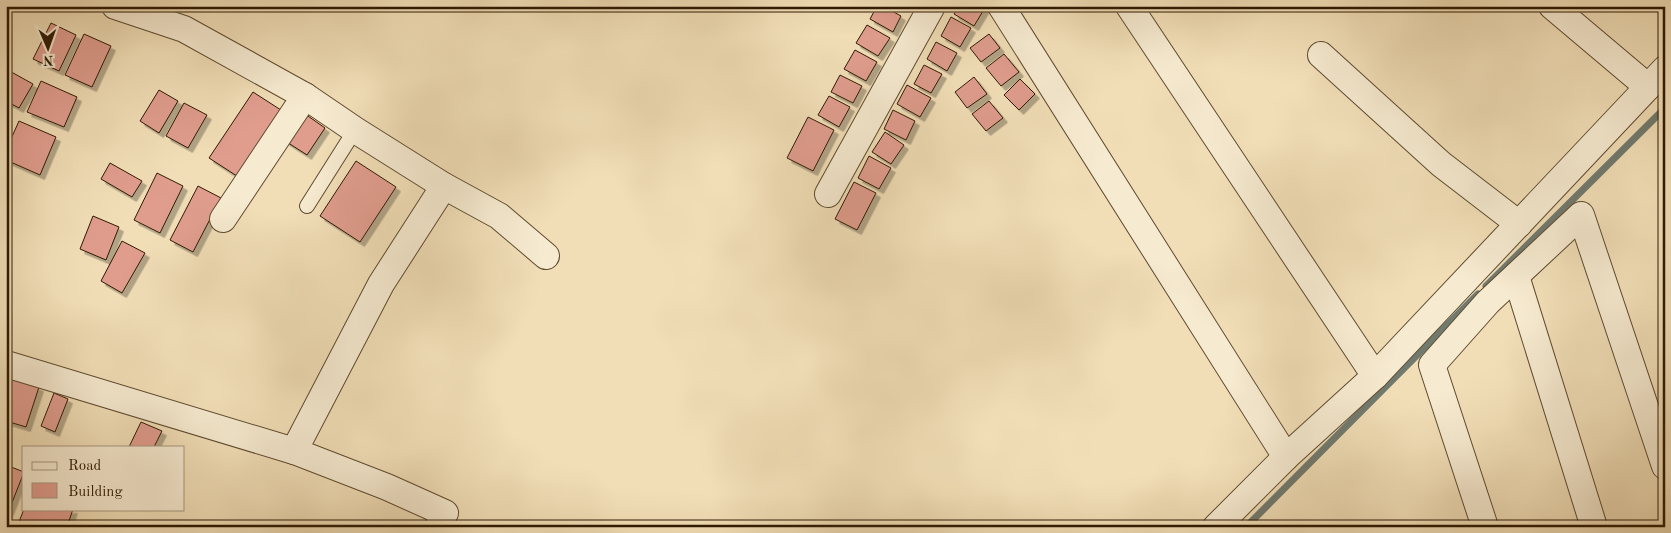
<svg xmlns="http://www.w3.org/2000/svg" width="1671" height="533" font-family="'Old Standard TT',serif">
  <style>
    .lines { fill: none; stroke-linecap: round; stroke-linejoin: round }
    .stream { stroke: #717a6f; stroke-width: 7 }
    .building { fill: #e09d8e; stroke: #2e1a02; filter: url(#shadow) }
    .lane-casing { stroke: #5f4b2f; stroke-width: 16 }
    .street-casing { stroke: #5f4b2f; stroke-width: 28 }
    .lane { stroke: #f6ead0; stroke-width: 14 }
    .street { stroke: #f6ead0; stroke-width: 26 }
  </style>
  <defs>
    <filter id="shadow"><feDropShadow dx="4.5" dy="4.5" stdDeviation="0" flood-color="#0004"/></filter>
  </defs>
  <rect width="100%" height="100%" fill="#f1deb7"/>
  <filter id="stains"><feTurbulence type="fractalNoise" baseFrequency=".004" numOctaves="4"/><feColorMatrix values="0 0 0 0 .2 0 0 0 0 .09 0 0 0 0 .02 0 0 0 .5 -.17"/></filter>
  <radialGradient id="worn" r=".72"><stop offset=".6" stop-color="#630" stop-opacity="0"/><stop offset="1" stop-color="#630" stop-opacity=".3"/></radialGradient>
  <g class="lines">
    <g class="stream">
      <polyline points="1486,286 1665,108"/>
      <polyline points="1246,527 1478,294"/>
    </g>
  </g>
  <g class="building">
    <polygon points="877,6 883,6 901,16 893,32 870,19"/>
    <polygon points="959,6 986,6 974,26 954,14"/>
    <polygon points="951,17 971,28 960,47 941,36"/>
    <polygon points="51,23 76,35 59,71 33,59"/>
    <polygon points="867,25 890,38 878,56 856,43"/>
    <polygon points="84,34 111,46 92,87 65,75"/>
    <polygon points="989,34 1000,48 981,62 970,48"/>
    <polygon points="936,42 957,53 947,71 927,59"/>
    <polygon points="855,50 877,62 866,81 844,69"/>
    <polygon points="1004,54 1019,72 1001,86 986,68"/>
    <polygon points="924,65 942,74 931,93 914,84"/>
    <polygon points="6,69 33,84 19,108 6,101"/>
    <polygon points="840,75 862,86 853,103 831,92"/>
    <polygon points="974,77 987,94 967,108 955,92"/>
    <polygon points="1020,79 1035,94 1019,110 1004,95"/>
    <polygon points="41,81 77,97 64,127 27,112"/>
    <polygon points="907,85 931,98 920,117 897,104"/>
    <polygon points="159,90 178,101 159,133 140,121"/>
    <polygon points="253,92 284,112 240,178 209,158"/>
    <polygon points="829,96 850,107 839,127 818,115"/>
    <polygon points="989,101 1003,118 986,131 972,114"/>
    <polygon points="184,103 207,115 188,148 166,136"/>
    <polygon points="298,109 325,128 307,155 279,137"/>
    <polygon points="893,110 915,121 906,140 884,129"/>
    <polygon points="808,117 834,130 813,171 787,158"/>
    <polygon points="19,121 56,137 40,175 6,160 6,150"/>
    <polygon points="885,132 904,145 891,164 872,152"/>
    <polygon points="869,156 891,168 879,189 858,178"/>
    <polygon points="356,161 396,187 360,242 320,216"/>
    <polygon points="110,163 142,181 132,197 101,179"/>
    <polygon points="157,173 183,186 160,233 134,220"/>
    <polygon points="854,182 876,193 857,230 835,219"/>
    <polygon points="198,186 221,198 193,252 170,240"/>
    <polygon points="93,216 119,227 106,260 80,249"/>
    <polygon points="122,241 145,253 122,293 101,281"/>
    <polygon points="7,377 39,387 26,427 6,421"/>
    <polygon points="54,393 68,399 55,432 41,426"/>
    <polygon points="141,422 162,431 154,447 129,447"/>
    <polygon points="6,465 24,472 6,518"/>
    <polygon points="24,509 73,509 67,527 17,527"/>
  </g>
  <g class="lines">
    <defs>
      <polyline id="lane" points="307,206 355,130"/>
      <g id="street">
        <polyline points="115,6 184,29 305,96 355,130 444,186 499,216 546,256"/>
        <polyline points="1001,6 1286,457"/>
        <polyline points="1129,6 1375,376"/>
        <polyline points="1552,6 1648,87"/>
        <polyline points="1321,55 1441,164 1519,224"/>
        <polyline points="828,194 932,6"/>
        <polyline points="223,219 305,96"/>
        <polyline points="1516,276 1594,527"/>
        <polyline points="6,364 294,451 387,487 445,513 438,527"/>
        <polyline points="294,451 381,284 444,186"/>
        <polyline points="1216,527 1286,457 1375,376 1665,69"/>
        <polyline points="1485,527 1432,365 1488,302 1581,215 1665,466"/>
      </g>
    </defs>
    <use href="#lane" class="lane-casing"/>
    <use href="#street" class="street-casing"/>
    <use href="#lane" class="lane"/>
    <use href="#street" class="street"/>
  </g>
  <rect width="1671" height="533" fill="none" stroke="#f1deb7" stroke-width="25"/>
  <rect x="8" y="8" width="1656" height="518" fill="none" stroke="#2e1a02" stroke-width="2.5"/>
  <rect x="12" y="12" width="1646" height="508" fill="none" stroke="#2e1a02"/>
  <rect x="22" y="446" width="162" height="65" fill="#f6ead0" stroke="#a6977e"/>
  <rect x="32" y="462" width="25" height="8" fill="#f6ead0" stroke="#a6977e"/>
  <text x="68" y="470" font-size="15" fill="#2e1a02">Road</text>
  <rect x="32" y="483" width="25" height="15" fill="#e09d8e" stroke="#a6977e"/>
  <text x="68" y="496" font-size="15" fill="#2e1a02">Building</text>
  <g transform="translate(48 48) rotate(178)" stroke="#f6ead0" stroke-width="4" paint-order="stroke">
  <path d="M0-4L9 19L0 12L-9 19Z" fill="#2e1a02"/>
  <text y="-8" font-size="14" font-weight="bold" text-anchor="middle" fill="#2e1a02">N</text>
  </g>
  <rect width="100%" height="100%" filter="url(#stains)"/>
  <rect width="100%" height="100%" fill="url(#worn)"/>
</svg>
